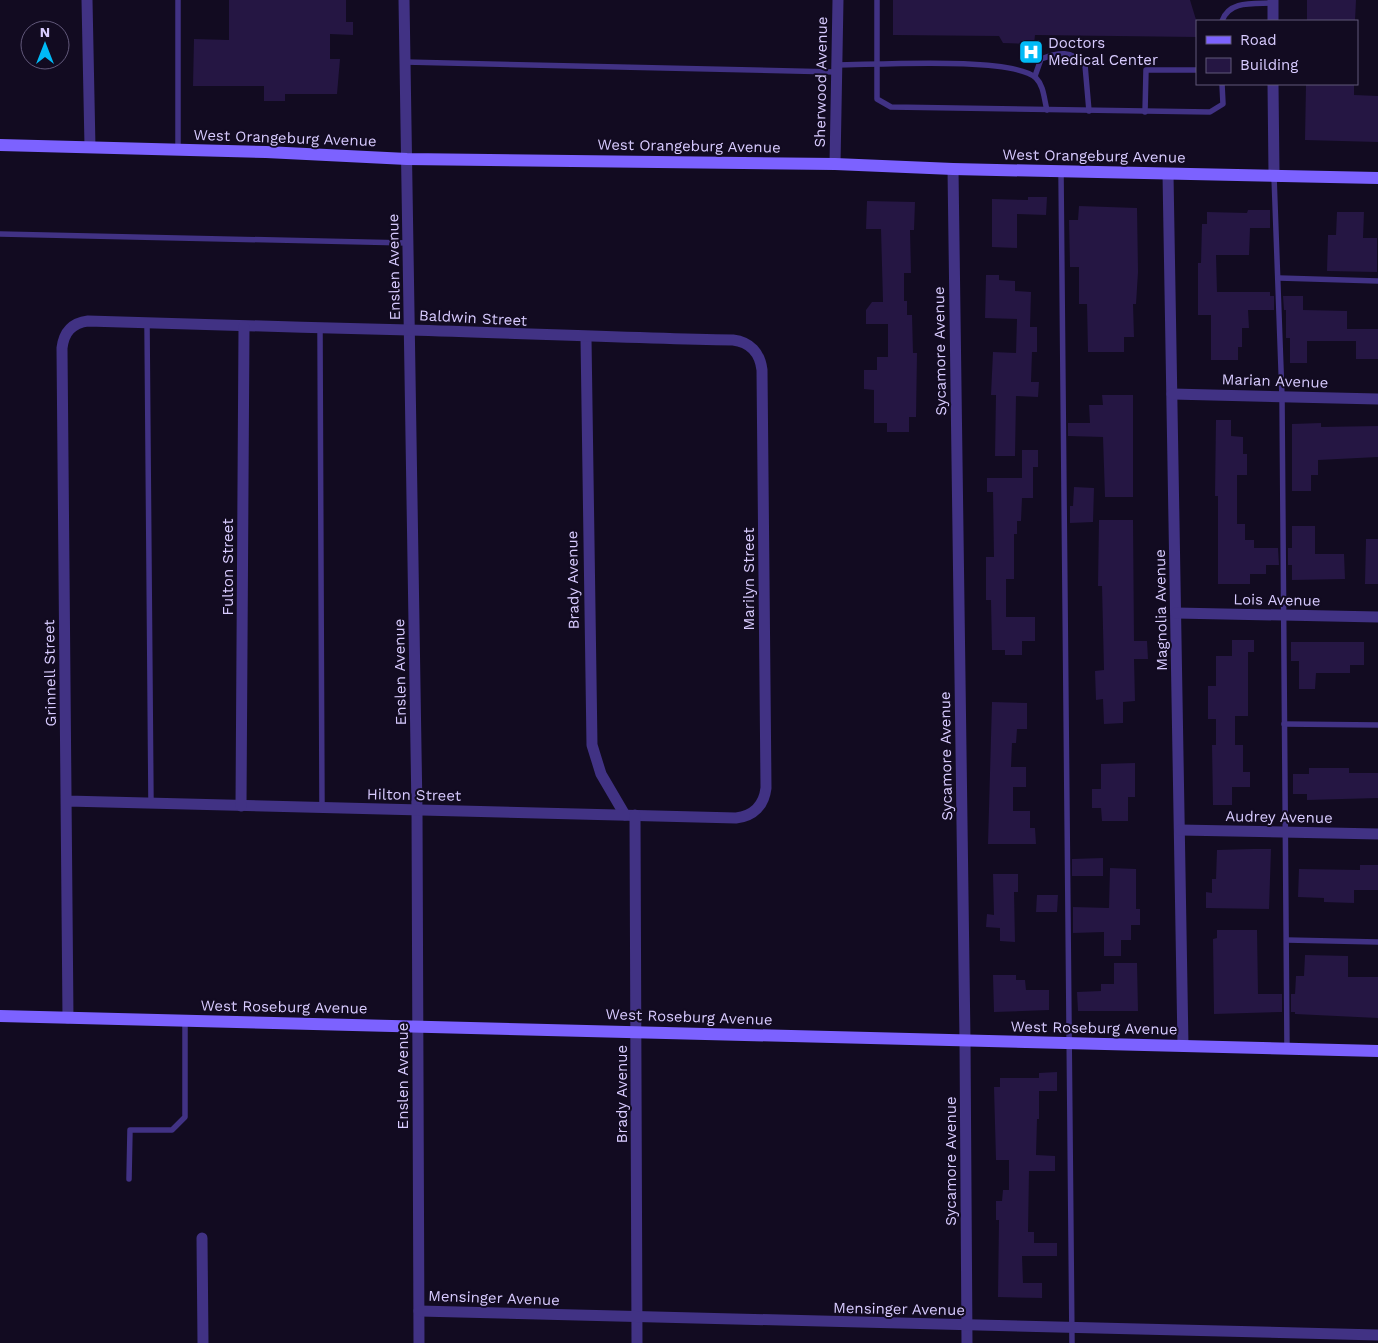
<svg xmlns="http://www.w3.org/2000/svg" width="1378" height="1343" font-family="'Work Sans',sans-serif">
  <style>
    .building { fill: #251643 }
    .lines { fill: none; stroke-linecap: round; stroke-linejoin: round }
    .lane { stroke: #413284; stroke-width: 5.5 }
    .street { stroke: #413284; stroke-width: 11 }
    .secondary { stroke: #7c62ff; stroke-width: 12 }
    .labels { text-anchor: middle; stroke-width: 4; stroke-linejoin: round; paint-order: stroke }
    .poi-label { font-size: 15px; fill: #d8cbff; stroke: #120b21; text-anchor: start }
    .street-label { font-size: 15px; fill: #d8cbff; stroke: #120b21 }
  </style>
  <rect width="100%" height="100%" fill="#120b21"/>
  <g class="building">
    <polygon points="229,0 346,0 346,22 353,22 353,35 330,34 330,59 340,59 337,94 285,94 285,101 264,101 264,86 193,86 194,39 229,40"/>
    <polygon points="893,0 1190,0 1197,23 1197,37 1035,35 1034,44 1003,43 999,36 893,35"/>
    <polygon points="1307,0 1356,0 1355,21 1307,21"/>
    <polygon points="1306,84 1354,84 1354,95 1378,96 1378,142 1305,140"/>
    <polygon points="1028,197 1047,197 1046,215 1017,214 1017,248 992,247 992,199 1028,200"/>
    <polygon points="867,201 915,202 914,230 910,230 911,273 904,273 904,301 907,301 907,315 912,315 913,353 917,353 916,417 909,417 909,432 887,432 887,423 874,423 874,390 864,389 864,370 877,370 877,357 888,357 888,324 866,324 866,310 872,302 883,302 881,229 866,229"/>
    <polygon points="1079,206 1137,208 1138,272 1136,304 1133,304 1134,337 1124,337 1124,352 1088,352 1087,304 1079,304 1079,267 1070,267 1069,220 1078,220"/>
    <polygon points="1248,210 1270,210 1270,228 1250,228 1249,255 1216,255 1217,292 1270,292 1270,296 1274,296 1274,310 1248,310 1249,328 1242,328 1242,347 1238,347 1238,360 1211,360 1211,315 1198,315 1198,263 1201,263 1202,224 1207,224 1207,212 1247,213"/>
    <polygon points="1337,212 1364,212 1363,238 1377,238 1377,272 1327,271 1328,235 1336,235"/>
    <polygon points="986,275 999,275 999,280 1015,281 1015,291 1031,292 1030,327 1037,327 1037,352 1032,352 1031,382 1039,382 1038,397 1016,396 1015,456 995,456 996,395 991,395 993,352 1016,353 1017,319 985,318"/>
    <polygon points="1283,296 1303,296 1303,310 1347,311 1347,329 1378,329 1378,359 1356,359 1356,341 1307,341 1307,363 1290,363 1290,338 1286,338 1286,310 1284,310"/>
    <polygon points="1102,395 1133,395 1133,497 1105,497 1103,437 1068,436 1068,423 1090,423 1089,405 1103,405"/>
    <polygon points="1216,420 1231,420 1231,436 1243,437 1243,454 1247,454 1247,475 1237,475 1237,524 1245,524 1245,540 1254,540 1254,548 1278,548 1279,565 1266,565 1266,574 1250,574 1250,584 1218,584 1218,496 1215,496"/>
    <polygon points="1321,423 1321,427 1378,426 1378,457 1318,460 1318,475 1311,475 1311,491 1292,491 1292,424"/>
    <polygon points="1022,450 1038,450 1038,467 1033,467 1033,498 1022,498 1021,521 1017,521 1017,534 1014,534 1014,579 1006,579 1006,617 1035,617 1035,641 1022,641 1022,655 1005,655 1005,650 992,650 991,600 986,600 986,557 994,557 993,492 987,492 987,478 1022,478"/>
    <polygon points="1074,487 1094,488 1093,522 1070,523 1070,506 1073,506"/>
    <polygon points="1099,520 1133,520 1134,641 1147,641 1148,659 1134,659 1135,701 1123,702 1123,723 1104,724 1103,699 1096,700 1095,671 1104,670 1102,586 1098,586"/>
    <polygon points="1292,526 1315,526 1315,554 1344,554 1345,579 1292,580 1292,565 1288,565 1288,548 1292,548"/>
    <polygon points="1366,539 1378,539 1378,584 1365,584"/>
    <polygon points="1232,640 1254,640 1254,652 1248,652 1248,716 1235,716 1235,745 1243,745 1243,772 1250,772 1250,787 1232,787 1232,805 1213,805 1212,745 1216,745 1216,719 1208,719 1208,686 1216,686 1216,656 1232,656"/>
    <polygon points="1291,642 1364,642 1364,665 1350,665 1350,673 1316,673 1315,689 1299,689 1299,661 1291,661"/>
    <polygon points="992,702 1027,703 1027,729 1017,729 1016,743 1012,743 1011,767 1026,767 1026,787 1013,787 1013,811 1030,811 1030,828 1035,828 1036,844 988,844"/>
    <polygon points="1135,763 1135,797 1128,797 1128,821 1102,821 1101,808 1092,808 1092,789 1101,789 1101,764"/>
    <polygon points="1309,768 1349,768 1349,773 1378,773 1378,798 1307,800 1307,794 1293,794 1293,774 1309,774"/>
    <polygon points="1253,849 1271,849 1269,909 1206,908 1206,892 1212,893 1212,879 1216,879 1217,850"/>
    <polygon points="1103,858 1103,876 1072,876 1072,859"/>
    <polygon points="1360,865 1378,865 1378,890 1354,890 1354,903 1324,902 1324,898 1298,897 1299,869 1360,870"/>
    <polygon points="1110,868 1136,869 1136,909 1140,909 1140,925 1131,925 1131,940 1121,940 1121,956 1104,956 1104,932 1073,933 1073,907 1109,908"/>
    <polygon points="993,874 1018,874 1018,892 1014,892 1015,942 1000,941 1000,928 986,927 987,914 994,915"/>
    <polygon points="1037,895 1058,895 1057,912 1036,912"/>
    <polygon points="1217,930 1257,930 1258,994 1282,994 1282,1012 1214,1014 1213,939 1217,938"/>
    <polygon points="1305,955 1348,956 1348,977 1378,977 1378,1018 1295,1014 1295,1012 1291,1012 1291,994 1295,994 1296,976 1304,976"/>
    <polygon points="1114,963 1137,963 1138,1011 1078,1011 1077,992 1101,991 1101,984 1114,984"/>
    <polygon points="993,975 1016,975 1016,980 1025,980 1026,990 1049,990 1049,1010 994,1012"/>
    <polygon points="1057,1072 1057,1091 1039,1091 1039,1119 1037,1119 1036,1155 1055,1156 1055,1171 1029,1171 1028,1232 1034,1232 1034,1243 1057,1243 1057,1256 1022,1256 1023,1283 1042,1283 1042,1298 998,1297 999,1220 996,1220 996,1201 1002,1201 1003,1190 1009,1190 1009,1160 996,1160 994,1087 1000,1087 1000,1078 1039,1078 1039,1073"/>
  </g>
  <g class="lines">
    <g class="lane">
      <polyline points="178,0 178,150"/>
      <polyline points="877,0 877,99 891,107 1210,112 1223,104 1222,84"/>
      <path d="M1222,21C1229,0 1254,4 1273,3"/>
      <polyline points="405,62 836,72"/>
      <path d="M837,65C873,65 1013,56 1036,78C1044,86 1044,99 1047,110"/>
      <path d="M1035,76L1041,59C1059,52 1071,50 1085,65L1089,111"/>
      <polyline points="1145,112 1146,70 1197,70"/>
      <polyline points="1061,172 1072,1343"/>
      <polyline points="1274,176 1282,397 1287,1049"/>
      <polyline points="0,234 408,243"/>
      <polyline points="1279,278 1378,281"/>
      <polyline points="147,324 151,803"/>
      <polyline points="320,329 322,808"/>
      <polyline points="1284,724 1378,725"/>
      <polyline points="1287,940 1378,942"/>
      <polyline points="129,1179 130,1130 172,1130 185,1117 185,1021"/>
    </g>
    <g class="street">
      <polyline points="87,0 90,147"/>
      <polyline points="404,0 417,811 419,1343"/>
      <polyline points="1273,0 1273,21"/>
      <polyline points="1273,84 1274,174"/>
      <polyline points="835,164 838,0"/>
      <polyline points="953,169 965,1041 967,1343"/>
      <polyline points="1168,174 1183,1046"/>
      <polyline points="586,338 592,745 601,774 625,815"/>
      <polyline points="1172,394 1378,399"/>
      <polyline points="1176,613 1378,617"/>
      <path d="M67,801L736,818C754,816 764,805 766,788L762,370C760,353 750,342 733,340C625,338 517,333 409,330C302,327 195,325 88,321C72,323 64,332 62,348L68,1018"/>
      <polyline points="241,806 244,327"/>
      <polyline points="635,815 637,1343"/>
      <polyline points="1180,830 1378,834"/>
      <polyline points="202,1238 203,1343"/>
      <polyline points="419,1311 1378,1335"/>
    </g>
    <g class="secondary">
      <polyline points="0,145 266,152 407,159 835,164 953,169 1378,178"/>
      <polyline points="0,1016 1378,1051"/>
    </g>
  </g>
  <defs>
    <symbol id="hospital-square" viewBox="-11 -11 22 22"><rect x="-9" y="-9" width="18" height="18" rx="4" fill="#00baf6" stroke="#120b21"/><path d="M-5-5h3v3.5h4V-5h3V5h-3V1.5h-4V5h-3Z" fill="#fff"/></symbol>
  </defs>
  <g fill-rule="evenodd">
    <use href="#hospital-square" x="1017" y="38" width="28" height="28"/>
  </g>
  <g class="labels">
    <g class="poi-label">
      <text x="1048" y="48">Doctors<tspan x="1048" dy="17">Medical Center</tspan></text>
    </g>
    <g class="street-label">
      <text transform="translate(821 82) rotate(-89)" y="5">Sherwood Avenue</text>
      <text transform="translate(285 138) rotate(2)" y="5">West Orangeburg Avenue</text>
      <text transform="translate(689 146) rotate(1)" y="5">West Orangeburg Avenue</text>
      <text transform="translate(1094 156) rotate(1)" y="5">West Orangeburg Avenue</text>
      <text transform="translate(394 267) rotate(-91)" y="5">Enslen Avenue</text>
      <text transform="translate(473 318) rotate(3)" y="5">Baldwin Street</text>
      <text transform="translate(940 351) rotate(-91)" y="5">Sycamore Avenue</text>
      <text transform="translate(1275 381) rotate(2)" y="5">Marian Avenue</text>
      <text transform="translate(228 567) rotate(-90)" y="5">Fulton Street</text>
      <text transform="translate(749 579) rotate(-90)" y="5">Marilyn Street</text>
      <text transform="translate(573 580) rotate(-91)" y="5">Brady Avenue</text>
      <text transform="translate(1277 600) rotate(1)" y="5">Lois Avenue</text>
      <text transform="translate(1161 610) rotate(-91)" y="5">Magnolia Avenue</text>
      <text transform="translate(400 672) rotate(-91)" y="5">Enslen Avenue</text>
      <text transform="translate(50 673) rotate(-91)" y="5">Grinnell Street</text>
      <text transform="translate(946 756) rotate(-91)" y="5">Sycamore Avenue</text>
      <text transform="translate(414 795) rotate(1)" y="5">Hilton Street</text>
      <text transform="translate(1279 817) rotate(1)" y="5">Audrey Avenue</text>
      <text transform="translate(284 1007) rotate(1)" y="5">West Roseburg Avenue</text>
      <text transform="translate(689 1017) rotate(2)" y="5">West Roseburg Avenue</text>
      <text transform="translate(1094 1028) rotate(1)" y="5">West Roseburg Avenue</text>
      <text transform="translate(403 1076) rotate(-90)" y="5">Enslen Avenue</text>
      <text transform="translate(622 1094) rotate(-90)" y="5">Brady Avenue</text>
      <text transform="translate(951 1161) rotate(-90)" y="5">Sycamore Avenue</text>
      <text transform="translate(494 1298) rotate(2)" y="5">Mensinger Avenue</text>
      <text transform="translate(899 1309) rotate(1)" y="5">Mensinger Avenue</text>
    </g>
  </g>
  <rect x="1196" y="20" width="162" height="65" fill="#120b21" stroke="#61587a"/>
  <rect x="1206" y="36" width="25" height="8" fill="#7c62ff" stroke="#61587a"/>
  <text x="1240" y="45" font-size="15" fill="#d8cbff">Road</text>
  <rect x="1206" y="58" width="25" height="15" fill="#251643" stroke="#61587a"/>
  <text x="1240" y="70" font-size="15" fill="#d8cbff">Building</text>
  <g transform="translate(45 45)"><circle r="24" fill="#120b21" stroke="#61587a"/>
  <path d="M0-4L9 19L0 12L-9 19Z" fill="#00baf6"/>
  <text y="-8" font-size="14" font-weight="bold" text-anchor="middle" fill="#d8cbff">N</text>
  </g>
</svg>
